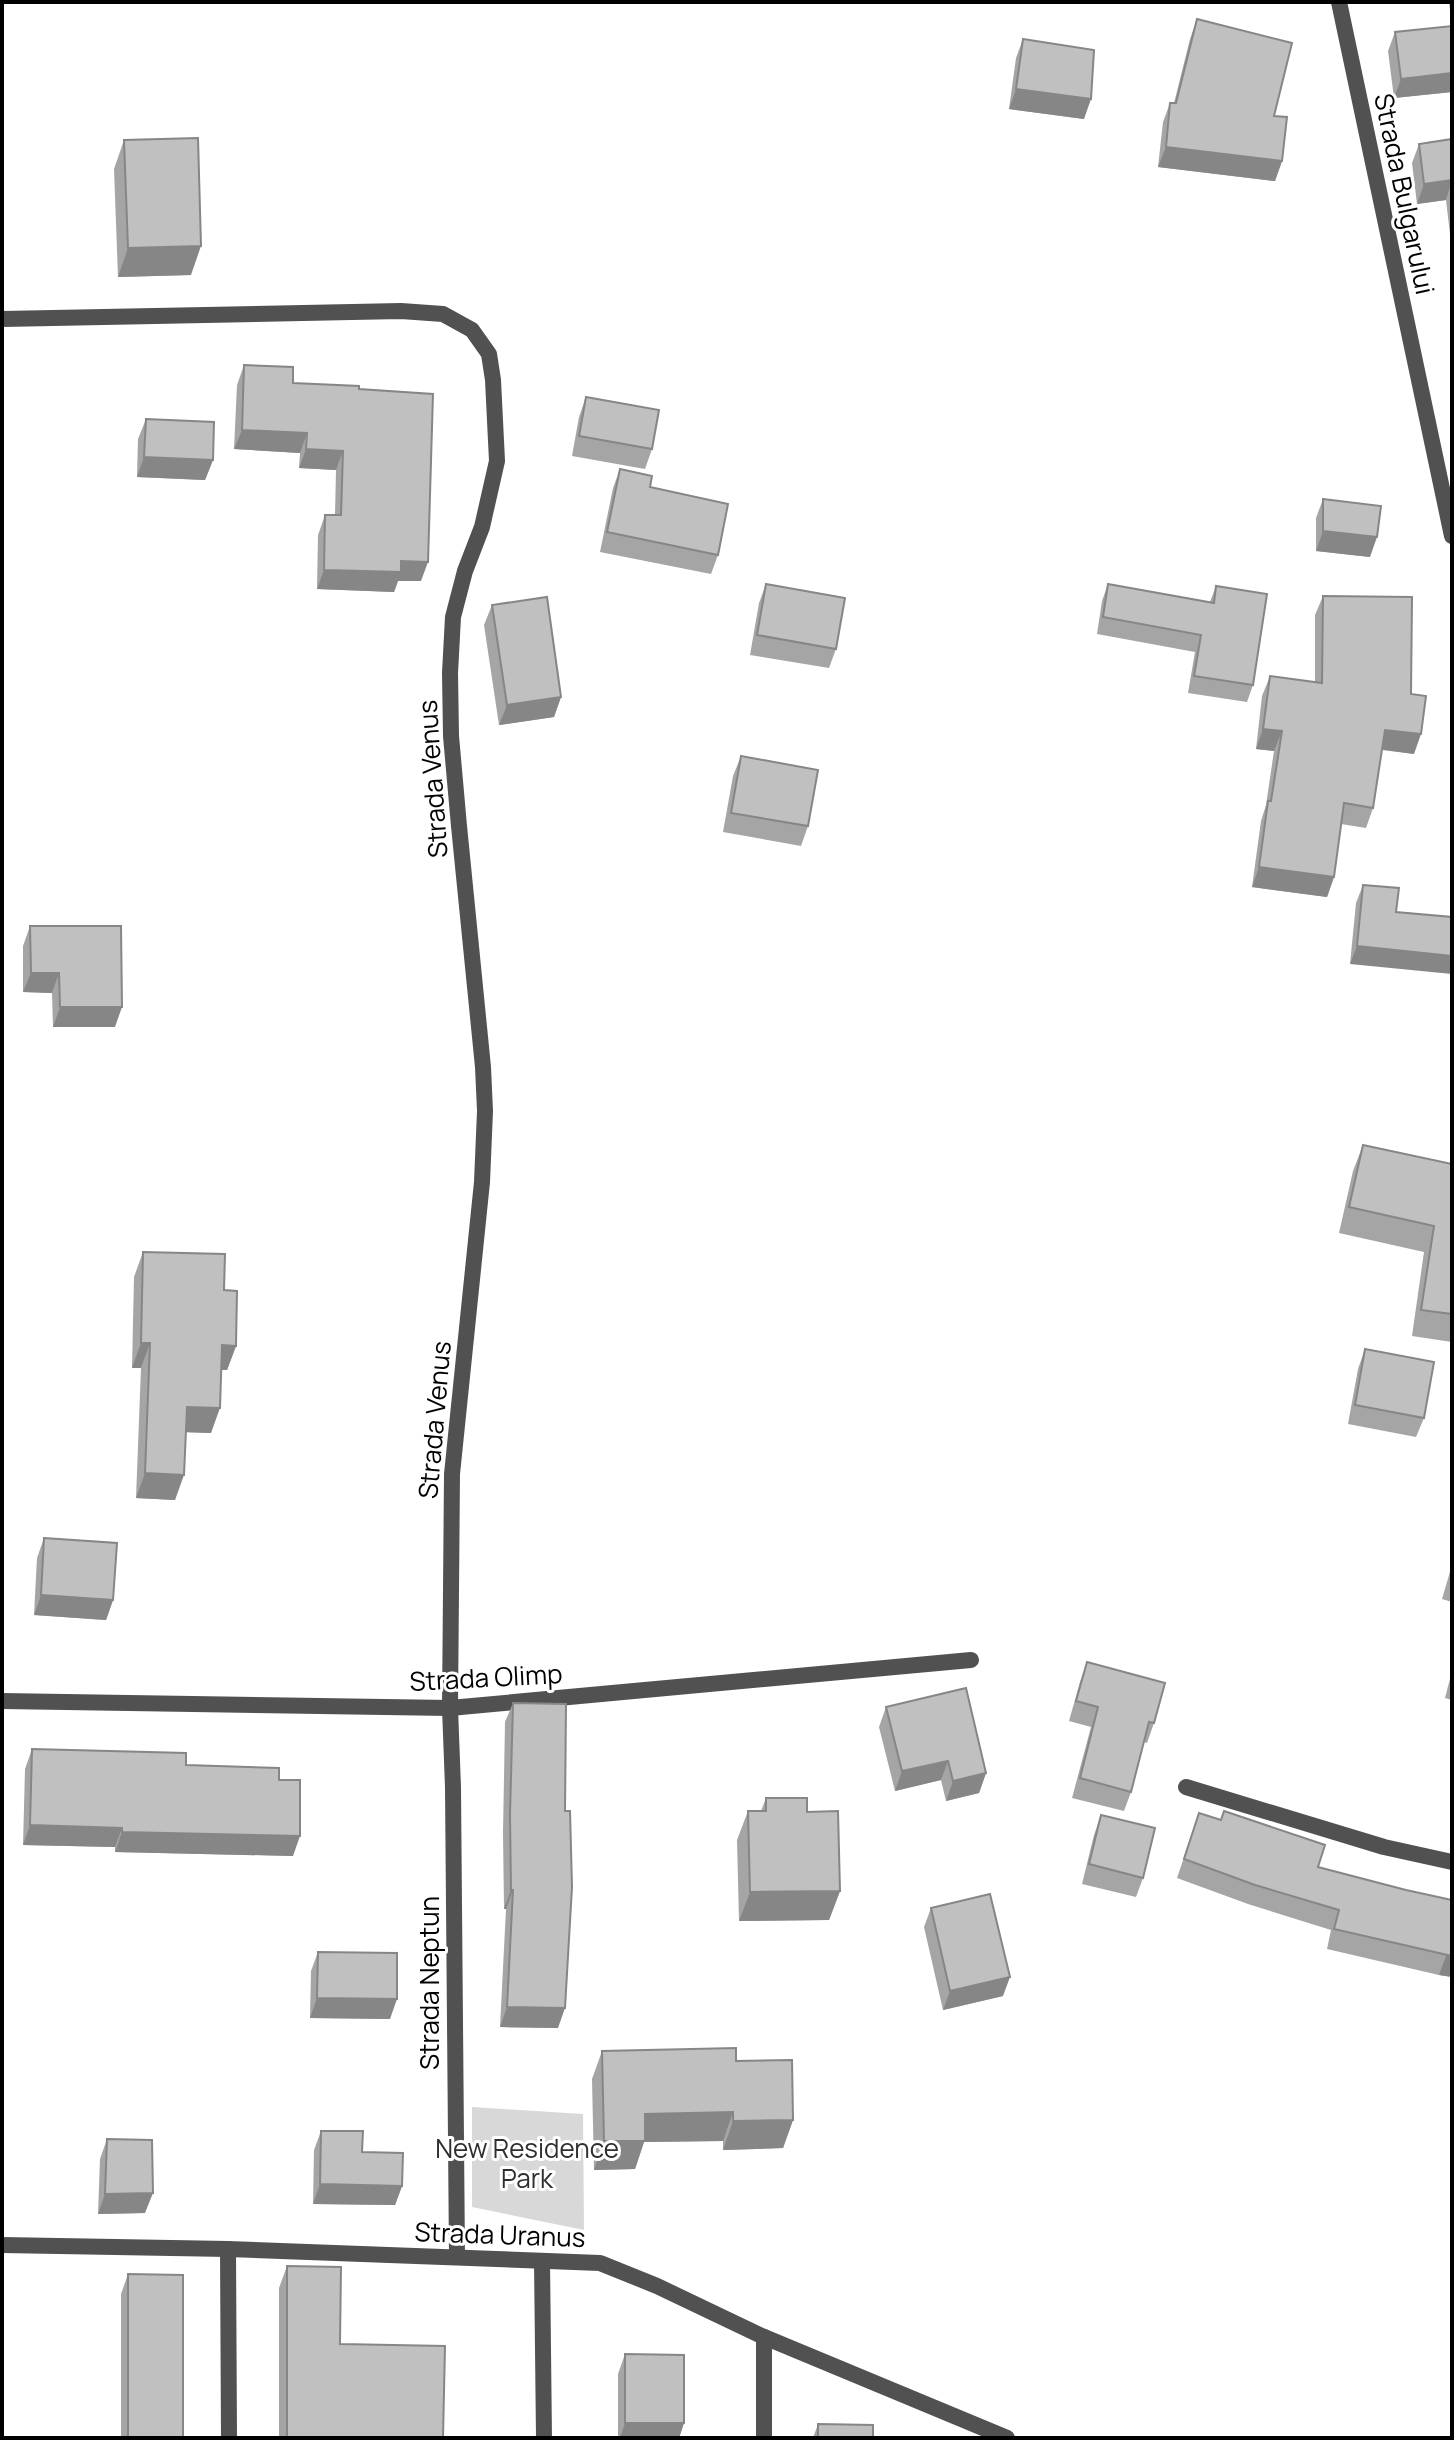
<svg xmlns="http://www.w3.org/2000/svg" width="1454" height="2440" font-family="Manrope,sans-serif">
  <style>
    .green { fill: #d8d8d8 }
    .lines { fill: none; stroke-linecap: round; stroke-linejoin: round }
    .street { stroke: #515151; stroke-width: 16 }
    .wall { fill: #a5a5a5 }
    .shaded-wall { fill: #868686 }
    .building { fill: #c0c0c0; stroke: #868686; stroke-width: 2 }
    .labels { text-anchor: middle; stroke-width: 6; stroke-linejoin: round; paint-order: stroke }
    .street-label { font-size: 26px; fill: #000; stroke: #fff }
    .park-label { font-size: 26px; fill: #2f2f2f; stroke: #fff }
  </style>
  <rect width="100%" height="100%" fill="#fff"/>
  <polygon class="green" points="472,2107 583,2114 584,2230 472,2207"/>
  <g class="lines">
    <g class="street">
      <polyline points="1339,2 1452,536"/>
      <polyline points="2,319 401,311 443,314 472,330 489,354 493,380 497,461 482,527 465,571 453,617 450,673 451,736 459,826 483,1067 485,1111 482,1182 452,1474 450,1708 453,1787 457,2257"/>
      <polyline points="2,1701 450,1708 971,1660"/>
      <polyline points="1186,1787 1384,1847 1452,1862"/>
      <polyline points="2,2245 228,2249 600,2263 657,2286 764,2337 1007,2438"/>
      <polyline points="228,2249 229,2438"/>
      <polyline points="542,2261 544,2438"/>
      <polyline points="764,2438 764,2337"/>
    </g>
  </g>
  <g class="wall">
    <polygon points="1449,2 1452,2 1452,92 1394,98 1388,51 1395,32 1452,26"/>
    <polygon points="1197,19 1274,116 1282,161 1275,181 1158,167 1163,122 1170,103 1174,103 1190,39"/>
    <polygon points="1023,39 1084,119 1009,109 1016,58"/>
    <polygon points="1452,139 1452,251 1446,200 1417,204 1412,163 1419,144"/>
    <polygon points="124,140 191,275 118,277 114,169"/>
    <polygon points="244,365 293,383 359,389 421,581 398,581 394,592 317,589 318,535 325,515 335,515 336,470 299,468 300,453 234,449 237,385"/>
    <polygon points="586,397 652,449 645,469 572,456 579,417"/>
    <polygon points="146,419 213,460 205,480 137,477 138,439"/>
    <polygon points="620,469 650,487 718,555 711,574 600,552 613,488"/>
    <polygon points="1323,499 1370,557 1316,551 1316,518"/>
    <polygon points="766,584 836,649 829,668 750,655 759,603"/>
    <polygon points="1108,584 1210,602 1216,586 1253,685 1247,702 1188,693 1195,652 1097,634 1102,601"/>
    <polygon points="1323,596 1411,694 1414,754 1382,750 1373,808 1366,828 1341,824 1334,877 1327,897 1252,887 1261,821 1266,805 1274,751 1256,749 1262,696 1270,676 1315,682 1315,615"/>
    <polygon points="492,605 561,697 554,717 499,725 484,625"/>
    <polygon points="741,756 808,826 801,846 723,832 733,776"/>
    <polygon points="1363,885 1396,912 1350,964 1356,903"/>
    <polygon points="30,926 115,1027 53,1027 52,993 23,992 23,946"/>
    <polygon points="1363,1145 1452,1164 1452,1342 1412,1336 1424,1252 1339,1233 1353,1171"/>
    <polygon points="143,1252 224,1290 236,1346 227,1370 221,1370 211,1433 186,1432 175,1500 136,1498 141,1368 132,1368 134,1277"/>
    <polygon points="1365,1349 1424,1418 1416,1437 1348,1424 1358,1369"/>
    <polygon points="44,1538 113,1600 106,1620 34,1615 37,1558"/>
    <polygon points="1452,1565 1452,1602 1442,1599"/>
    <polygon points="1087,1662 1154,1723 1147,1743 1144,1742 1131,1792 1124,1811 1072,1798 1091,1727 1069,1721 1080,1682"/>
    <polygon points="1452,1671 1452,1700 1445,1698"/>
    <polygon points="513,1703 558,2028 500,2027 506,1909 504,1909 503,1833 505,1722"/>
    <polygon points="886,1707 986,1773 979,1793 946,1801 941,1780 895,1791 879,1727"/>
    <polygon points="32,1749 186,1765 293,1856 115,1852 115,1847 23,1845 25,1769"/>
    <polygon points="766,1798 807,1812 840,1891 829,1920 739,1921 737,1840 748,1811 761,1811"/>
    <polygon points="1199,1813 1318,1867 1406,1890 1452,1900 1452,1977 1439,1975 1327,1949 1331,1930 1248,1904 1177,1878"/>
    <polygon points="1101,1815 1143,1878 1136,1897 1082,1884 1094,1835"/>
    <polygon points="931,1908 1003,1996 943,2010 924,1927"/>
    <polygon points="318,1952 390,2019 310,2018 311,1971"/>
    <polygon points="602,2051 736,2061 793,2120 783,2148 723,2150 723,2141 644,2142 635,2169 594,2170 592,2079"/>
    <polygon points="321,2131 362,2152 402,2186 395,2205 313,2204 314,2150"/>
    <polygon points="107,2139 145,2213 98,2214 100,2159"/>
    <polygon points="287,2266 340,2344 443,2438 279,2438 279,2288"/>
    <polygon points="128,2274 183,2438 121,2438 121,2294"/>
    <polygon points="625,2354 684,2423 679,2438 618,2438 618,2374"/>
    <polygon points="818,2424 873,2438 813,2438"/>
  </g>
  <g class="shaded-wall">
    <polygon points="1452,73 1452,92 1394,98 1401,79"/>
    <polygon points="1016,89 1091,99 1084,119 1009,109"/>
    <polygon points="1166,147 1282,161 1275,181 1158,167"/>
    <polygon points="1452,180 1446,200 1417,204 1424,184"/>
    <polygon points="201,246 191,275 118,277 128,248"/>
    <polygon points="242,430 307,433 300,453 234,449"/>
    <polygon points="306,449 343,451 336,470 299,468"/>
    <polygon points="144,457 213,460 205,480 137,477"/>
    <polygon points="1323,531 1377,537 1370,557 1316,551"/>
    <polygon points="401,561 428,562 421,581 398,581 394,592 317,589 324,570"/>
    <polygon points="561,697 554,717 499,725 507,705"/>
    <polygon points="1263,729 1282,731 1274,751 1256,749"/>
    <polygon points="1385,730 1421,734 1414,754 1378,749"/>
    <polygon points="1259,867 1334,877 1327,897 1252,887"/>
    <polygon points="1357,946 1452,956 1452,974 1350,964"/>
    <polygon points="31,973 59,973 52,993 23,992"/>
    <polygon points="60,1007 122,1007 115,1027 53,1027"/>
    <polygon points="141,1343 150,1343 141,1368 132,1368"/>
    <polygon points="222,1345 236,1346 227,1370 213,1370"/>
    <polygon points="187,1407 220,1408 211,1433 178,1432"/>
    <polygon points="145,1473 184,1475 175,1500 136,1498"/>
    <polygon points="41,1595 113,1600 106,1620 34,1615"/>
    <polygon points="948,1761 941,1780 895,1791 902,1771"/>
    <polygon points="986,1773 979,1793 946,1801 953,1781"/>
    <polygon points="30,1825 122,1828 115,1847 23,1845"/>
    <polygon points="122,1832 300,1836 293,1856 115,1852"/>
    <polygon points="511,1890 513,1890 506,1909 504,1909"/>
    <polygon points="840,1891 829,1920 739,1921 750,1892"/>
    <polygon points="1446,1956 1452,1956 1452,1977 1439,1975"/>
    <polygon points="1010,1977 1003,1996 943,2010 950,1991"/>
    <polygon points="317,1998 397,1999 390,2019 310,2018"/>
    <polygon points="507,2007 565,2008 558,2028 500,2027"/>
    <polygon points="733,2112 723,2141 644,2142 635,2169 594,2170 604,2141 645,2114"/>
    <polygon points="793,2120 783,2148 723,2150 733,2121"/>
    <polygon points="320,2184 402,2186 395,2205 313,2204"/>
    <polygon points="153,2193 145,2213 98,2214 105,2194"/>
    <polygon points="625,2423 684,2423 679,2438 620,2438"/>
  </g>
  <g class="building">
    <polygon points="1197,19 1292,43 1274,116 1287,117 1282,161 1166,147 1170,103 1176,103"/>
    <polygon points="1452,26 1452,73 1401,79 1395,32"/>
    <polygon points="1023,39 1094,50 1091,99 1016,89"/>
    <polygon points="198,138 201,246 128,248 124,140"/>
    <polygon points="1452,139 1452,180 1424,184 1419,144"/>
    <polygon points="244,365 293,367 293,383 359,386 359,389 433,394 428,562 401,561 401,572 324,570 325,515 341,515 343,451 306,449 307,433 242,430"/>
    <polygon points="586,397 659,410 652,449 579,436"/>
    <polygon points="146,419 214,422 213,460 144,457"/>
    <polygon points="620,469 652,476 650,487 728,504 718,555 607,532"/>
    <polygon points="1323,499 1381,506 1377,537 1323,531"/>
    <polygon points="766,584 845,598 836,649 757,635"/>
    <polygon points="1108,584 1214,603 1216,586 1267,594 1253,685 1194,676 1201,635 1103,617"/>
    <polygon points="1323,596 1412,597 1411,694 1426,696 1421,734 1385,730 1373,808 1344,803 1334,877 1259,867 1268,801 1271,801 1282,731 1263,729 1270,676 1322,683"/>
    <polygon points="547,597 561,697 507,705 492,605"/>
    <polygon points="741,756 818,770 808,826 731,813"/>
    <polygon points="1363,885 1399,888 1396,912 1452,917 1452,956 1357,946"/>
    <polygon points="30,926 121,926 122,1007 60,1007 59,973 31,973"/>
    <polygon points="1363,1145 1452,1164 1452,1314 1421,1310 1434,1226 1349,1207"/>
    <polygon points="143,1252 225,1254 224,1290 237,1291 236,1346 222,1345 220,1408 187,1407 184,1475 145,1473 150,1343 141,1343"/>
    <polygon points="1365,1349 1434,1362 1424,1418 1355,1405"/>
    <polygon points="44,1538 117,1543 113,1600 41,1595"/>
    <polygon points="1087,1662 1165,1683 1154,1723 1149,1722 1131,1792 1080,1778 1098,1707 1076,1701"/>
    <polygon points="966,1688 986,1773 953,1781 948,1761 902,1771 886,1707"/>
    <polygon points="513,1703 566,1704 565,1811 570,1811 572,1887 565,2008 507,2007 513,1890 511,1890 510,1814"/>
    <polygon points="32,1749 186,1753 186,1765 279,1768 279,1780 300,1780 300,1836 122,1832 122,1828 30,1825"/>
    <polygon points="766,1798 807,1798 807,1812 838,1811 840,1891 750,1892 748,1811 766,1811"/>
    <polygon points="1224,1811 1325,1845 1318,1867 1406,1890 1452,1900 1452,1956 1334,1929 1339,1910 1255,1885 1184,1859 1199,1813 1221,1820"/>
    <polygon points="1101,1815 1155,1828 1143,1878 1089,1864"/>
    <polygon points="990,1894 1010,1977 950,1991 931,1908"/>
    <polygon points="318,1952 397,1953 397,1999 317,1998"/>
    <polygon points="736,2048 736,2061 792,2060 793,2120 733,2121 733,2112 645,2114 645,2141 604,2141 602,2051"/>
    <polygon points="321,2131 363,2131 362,2152 403,2153 402,2186 320,2184"/>
    <polygon points="107,2139 152,2140 153,2193 105,2194"/>
    <polygon points="287,2266 341,2267 340,2344 445,2346 443,2438 287,2438"/>
    <polygon points="128,2274 183,2275 183,2438 128,2438"/>
    <polygon points="625,2354 684,2355 684,2423 625,2423"/>
    <polygon points="818,2424 873,2425 873,2438 818,2438"/>
  </g>
  <g class="labels">
    <g class="street-label">
      <text transform="translate(1404 194) rotate(78)" y="9">Strada Bulgarului</text>
      <text transform="translate(433 779) rotate(-94)" y="9">Strada Venus</text>
      <text transform="translate(435 1420) rotate(-85)" y="9">Strada Venus</text>
      <text transform="translate(486 1678) rotate(-3)" y="9">Strada Olimp</text>
      <text transform="translate(430 1983) rotate(-90)" y="9">Strada Neptun</text>
      <text transform="translate(500 2235) rotate(2)" y="9">Strada Uranus</text>
    </g>
    <g class="park-label">
      <text x="527" y="2158">New Residence<tspan x="527" dy="30">Park</tspan></text>
    </g>
  </g>
  <rect width="1454" height="2440" fill="none" stroke="#000000" stroke-width="8"/>
</svg>
